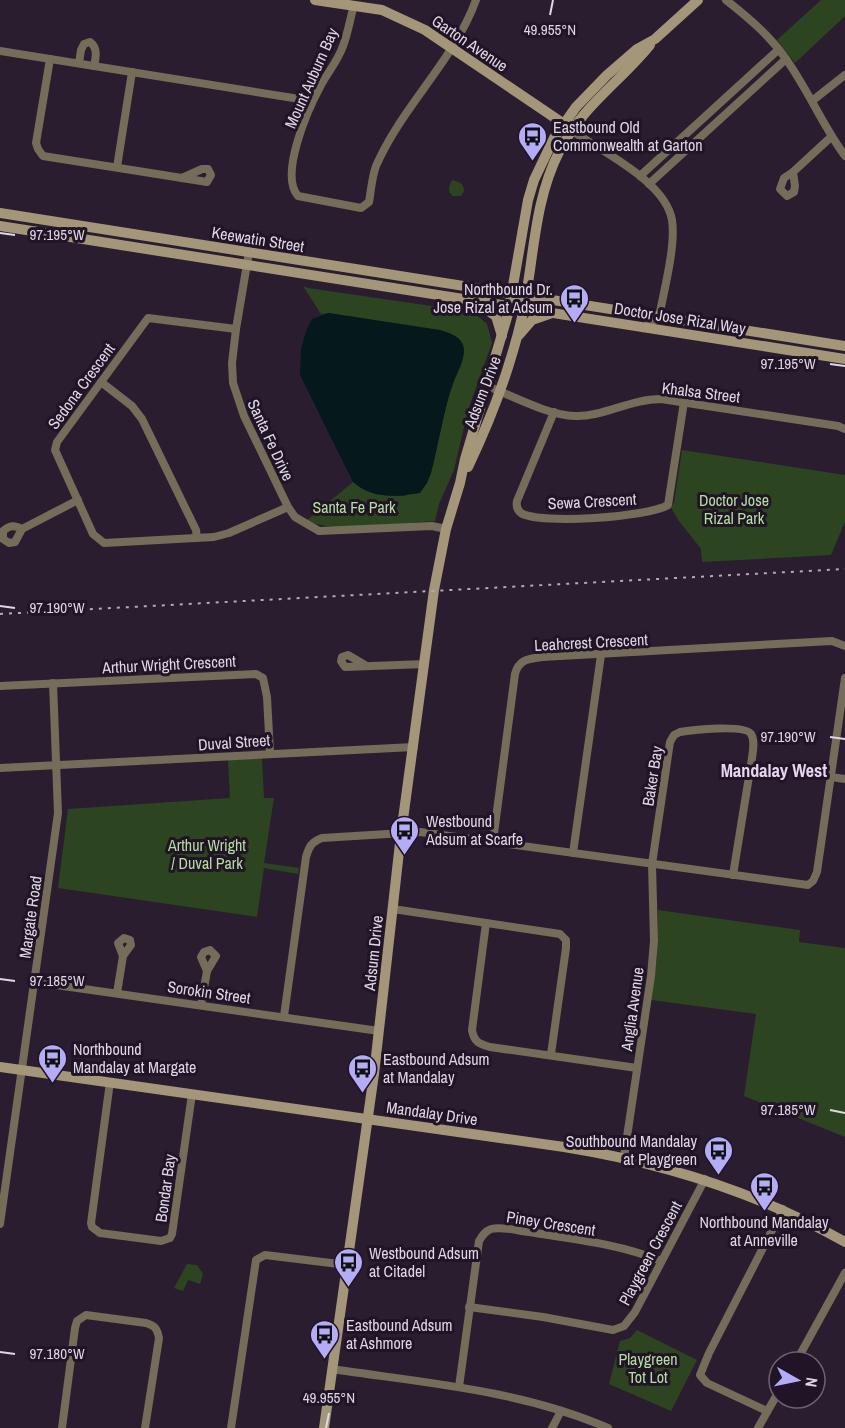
<svg xmlns="http://www.w3.org/2000/svg" width="845" height="1428" font-family="'Archivo Narrow',sans-serif">
  <style>
    .green { fill: #2d4420 }
    .water { fill: #05181c }
    .lines { fill: none; stroke-linecap: round; stroke-linejoin: round }
    .street { stroke: #756c5a; stroke-width: 8 }
    .secondary { stroke: #a49678; stroke-width: 10 }
    .rail { stroke: #b4abb9; stroke-width: 2; stroke-dasharray: 3 6; stroke-linecap: butt }
    .ticks { fill: none; stroke: #dfd7e4; stroke-width: 2 }
    .labels { text-anchor: middle; stroke-width: 6; stroke-linejoin: round; paint-order: stroke }
    .street-label { font-size: 16px; fill: #dfd7e4; stroke: #201426 }
    .poi-label { font-size: 16px; fill: #dfd7e4; stroke: #201426; text-anchor: start }
    .park-label { font-size: 16px; fill: #b4df9f; stroke: #201426 }
    .neighbourhood-label { font-size: 18px; font-weight: bold; fill: #e6d6f0; stroke: #201426 }
    .ticks-label { font-size: 15px; text-anchor: middle; fill: #dfd7e4; stroke: #201426; stroke-width: 6; stroke-linejoin: round; paint-order: stroke }
  </style>
  <rect width="100%" height="100%" fill="#2a1d30"/>
  <g class="green">
    <polygon points="821,0 845,0 845,16 795,63 777,40"/>
    <path d="M452,180C459,182 464,183 464,191L461,196H453C447,192 449,186 452,180Z"/>
    <path d="M303,286L308,288L473,312L487,324L492,343L468,410L454,470L439,504L435,521C397,523 341,534 306,521L353,482C369,496 385,496 405,496L431,473L449,394L463,356L329,313L321,314Z"/>
    <polygon points="682,450 845,475 845,522 831,555 702,562 701,549 679,521 671,508 674,502"/>
    <polygon points="262,758 264,798 274,798 264,863 299,868 298,874 264,868 257,917 58,888 68,809 230,798 228,760"/>
    <polygon points="658,910 800,930 799,942 845,948 845,1137 744,1096 756,1014 651,1000 657,957"/>
    <polygon points="187,1264 197,1265 203,1274 200,1284 188,1280 183,1291 174,1288"/>
    <polygon points="637,1330 697,1360 671,1411 609,1384 620,1341 630,1338"/>
  </g>
  <path class="water" d="M329,313L440,330C449,333 459,335 463,345C467,356 458,371 454,381C443,411 439,443 431,473L427,483L420,493C396,497 372,499 353,482L300,375L301,350L306,331L312,319Z"/>
  <g class="lines">
    <g class="street">
      <path d="M726,0C749,18 770,36 786,59C808,90 823,126 845,156"/>
      <path d="M354,5C350,19 348,33 343,46C338,61 327,73 320,87C308,109 279,175 298,196L361,208L369,202C371,190 372,177 376,166C402,106 454,61 476,0"/>
      <polyline points="0,51 312,101"/>
      <polyline points="50,59 36,143 38,149 43,156 182,178 207,182 211,175 208,169 202,169 182,178"/>
      <path d="M79,63L81,50L84,44L90,42C98,48 96,57 94,66"/>
      <polyline points="812,101 845,75"/>
      <path d="M570,129C599,151 665,180 672,220C676,246 664,290 659,317L643,328"/>
      <polyline points="117,167 132,72"/>
      <polyline points="793,172 795,186 794,192 787,196 780,189 784,178 793,172 831,137"/>
      <polyline points="640,176 778,50"/>
      <polyline points="649,184 786,59"/>
      <polyline points="249,252 236,329 232,363 233,383 244,416 288,507 295,517 319,531 432,526 446,529"/>
      <polyline points="236,329 148,318 57,442 55,450 93,534 104,543 214,537 229,533 288,507"/>
      <polyline points="101,382 132,406 142,419 196,530 197,538"/>
      <path d="M487,386C513,396 547,415 575,416C603,417 630,399 661,399L838,426L845,429"/>
      <path d="M554,412L517,501C516,506 517,510 521,513C540,525 649,517 668,505L684,402"/>
      <path d="M22,529C14,525 10,525 3,531V539L9,543L15,542L22,529L78,500"/>
      <polyline points="365,665 348,655 342,657 341,661 345,667 425,664"/>
      <polyline points="0,686 256,674 263,678 267,697 270,753"/>
      <polyline points="0,768 414,747"/>
      <polyline points="831,777 845,779"/>
      <path d="M493,841L515,674C519,659 528,659 542,657L832,641L845,646"/>
      <polyline points="573,853 601,655"/>
      <polyline points="393,909 560,934 566,940 566,948 551,1054"/>
      <path d="M486,923L472,1030C474,1042 479,1044 490,1047L637,1068"/>
      <polyline points="35,982 379,1031"/>
      <polyline points="117,993 123,956 118,943 124,938 130,940 131,945 123,956"/>
      <polyline points="201,1005 207,971 216,956 210,950 204,952 201,957 207,971"/>
      <path d="M284,1016L306,857C309,847 311,842 322,838L420,832L808,885L813,881L817,872L845,678"/>
      <polyline points="110,1082 91,1223 92,1227 100,1233 161,1241 170,1238 172,1234 192,1094"/>
      <path d="M624,1157L651,976L654,941L652,864L670,742L674,735L680,732C692,730 745,724 751,734C755,740 753,751 752,758L733,875"/>
      <polyline points="0,1224 58,813 53,683"/>
      <polyline points="469,1307 543,1317 613,1330 624,1326 635,1312 705,1179"/>
      <polyline points="796,1362 845,1273"/>
      <path d="M332,1369C425,1383 521,1390 608,1428"/>
      <path d="M459,1387L479,1241C482,1236 485,1231 491,1229C502,1226 518,1231 529,1232C573,1239 620,1244 661,1261"/>
      <polyline points="767,1411 707,1383 700,1375 709,1353 783,1209"/>
      <path d="M62,1428L75,1328L77,1321L86,1315L146,1323C155,1326 157,1328 159,1338L145,1428"/>
      <polyline points="231,1428 256,1260 265,1255 347,1265"/>
      <polyline points="552,1428 561,1411"/>
      <polyline points="758,1428 779,1391"/>
    </g>
    <g class="secondary">
      <polyline points="315,0 382,10 425,30 564,124"/>
      <polyline points="0,213 845,346"/>
      <polyline points="0,226 845,359"/>
      <polyline points="477,303 496,316 502,336"/>
      <polyline points="519,335 532,320 552,313"/>
      <path d="M468,467C491,419 510,369 522,317C534,263 533,203 559,152C582,106 619,83 650,45"/>
      <path d="M0,1067L564,1147C664,1163 757,1192 845,1242"/>
      <polyline points="324,1428 374,1074 401,834 434,590 446,529 460,483 465,459 508,314 528,200 534,180 554,138 576,107 607,75 637,49 655,39 698,0"/>
    </g>
    <polyline class="rail" points="0,614 845,569"/>
  </g>
  <path class="ticks" d="M550,15L553,0M0,233L15,235M830,364L845,366M0,606L15,608M830,737L845,739M0,979L15,981M830,1110L845,1113M0,1352L15,1354M326,1428L329,1413"/>
  <defs>
    <symbol id="bus-pin" viewBox="-11 -11 22 30"><path d="M0 17L-7.5 6A9.5 9.5 0 1 1 7.5 6Z" fill="#b5acf8" stroke="#201426"/><path d="M-5-6H5V4H4V6H2V4H-2V6H-4V4H-5ZM-3.5-4V0h7V-4ZM-3.5 1.2v1.5H-2V1.2ZM2 1.2v1.5H3.5V1.2Z" fill="#111"/></symbol>
  </defs>
  <g fill-rule="evenodd">
    <use href="#bus-pin" x="516" y="120" width="33" height="45"/>
    <use href="#bus-pin" x="558" y="282" width="33" height="45"/>
    <use href="#bus-pin" x="388" y="814" width="33" height="45"/>
    <use href="#bus-pin" x="36" y="1042" width="33" height="45"/>
    <use href="#bus-pin" x="346" y="1052" width="33" height="45"/>
    <use href="#bus-pin" x="702" y="1134" width="33" height="45"/>
    <use href="#bus-pin" x="748" y="1170" width="33" height="45"/>
    <use href="#bus-pin" x="332" y="1246" width="33" height="45"/>
    <use href="#bus-pin" x="308" y="1318" width="33" height="45"/>
  </g>
  <g class="labels">
    <g class="street-label">
      <text transform="translate(470 43) rotate(34)" y="6">Garton Avenue</text>
      <text transform="translate(311 78) rotate(-66)" y="6">Mount Auburn Bay</text>
      <text transform="translate(258 239) rotate(9)" y="6">Keewatin Street</text>
      <text transform="translate(680 318) rotate(9)" y="6">Doctor Jose Rizal Way</text>
      <text transform="translate(81 386) rotate(-54)" y="6">Sedona Crescent</text>
      <text transform="translate(482 392) rotate(-69)" y="6">Adsum Drive</text>
      <text transform="translate(701 392) rotate(7)" y="6">Khalsa Street</text>
      <text transform="translate(271 440) rotate(65)" y="6">Santa Fe Drive</text>
      <text transform="translate(592 501) rotate(-3)" y="6">Sewa Crescent</text>
      <text transform="translate(591 642) rotate(-3)" y="6">Leahcrest Crescent</text>
      <text transform="translate(169 664) rotate(-3)" y="6">Arthur Wright Crescent</text>
      <text transform="translate(234 742) rotate(-4)" y="6">Duval Street</text>
      <text transform="translate(652 776) rotate(-81)" y="6">Baker Bay</text>
      <text transform="translate(30 917) rotate(-82)" y="6">Margate Road</text>
      <text transform="translate(373 953) rotate(-84)" y="6">Adsum Drive</text>
      <text transform="translate(209 992) rotate(8)" y="6">Sorokin Street</text>
      <text transform="translate(632 1009) rotate(-82)" y="6">Anglia Avenue</text>
      <text transform="translate(432 1113) rotate(8)" y="6">Mandalay Drive</text>
      <text transform="translate(165 1188) rotate(-82)" y="6">Bondar Bay</text>
      <text transform="translate(551 1223) rotate(9)" y="6">Piney Crescent</text>
      <text transform="translate(650 1253) rotate(-62)" y="6">Playgreen Crescent</text>
    </g>
    <g class="poi-label">
      <text x="553" y="133">Eastbound Old<tspan x="553" dy="18">Commonwealth at Garton</tspan></text>
      <text x="553" y="295" text-anchor="end">Northbound Dr.<tspan x="553" dy="18">Jose Rizal at Adsum</tspan></text>
      <text x="426" y="827">Westbound<tspan x="426" dy="18">Adsum at Scarfe</tspan></text>
      <text x="73" y="1055">Northbound<tspan x="73" dy="18">Mandalay at Margate</tspan></text>
      <text x="383" y="1065">Eastbound Adsum<tspan x="383" dy="18">at Mandalay</tspan></text>
      <text x="697" y="1147" text-anchor="end">Southbound Mandalay<tspan x="697" dy="18">at Playgreen</tspan></text>
      <text x="764" y="1228" text-anchor="middle">Northbound Mandalay<tspan x="764" dy="18">at Anneville</tspan></text>
      <text x="369" y="1259">Westbound Adsum<tspan x="369" dy="18">at Citadel</tspan></text>
      <text x="346" y="1331">Eastbound Adsum<tspan x="346" dy="18">at Ashmore</tspan></text>
    </g>
    <g class="park-label">
      <text x="734" y="506">Doctor Jose<tspan x="734" dy="18">Rizal Park</tspan></text>
      <text x="354" y="513">Santa Fe Park</text>
      <text x="207" y="851">Arthur Wright<tspan x="207" dy="18">/ Duval Park</tspan></text>
      <text x="648" y="1365">Playgreen<tspan x="648" dy="18">Tot Lot</tspan></text>
    </g>
    <g class="neighbourhood-label">
      <text x="774" y="777">Mandalay West</text>
    </g>
  </g>
  <g class="ticks-label">
    <text x="550" y="35">49.955°N</text>
    <text x="57" y="240">97.195°W</text>
    <text x="788" y="369">97.195°W</text>
    <text x="57" y="613">97.190°W</text>
    <text x="788" y="742">97.190°W</text>
    <text x="57" y="986">97.185°W</text>
    <text x="788" y="1115">97.185°W</text>
    <text x="57" y="1359">97.180°W</text>
    <text x="329" y="1403">49.955°N</text>
  </g>
  <g transform="translate(797 1380) rotate(99)"><circle r="28" fill="#201426" stroke="#6c6272" stroke-width="1.5"/>
  <path d="M0-4.5L10 22L0 15L-10 22Z" fill="#b5acf8"/>
  <text y="-9" font-size="16" font-weight="bold" text-anchor="middle" fill="#dfd7e4">N</text>
  </g>
</svg>
